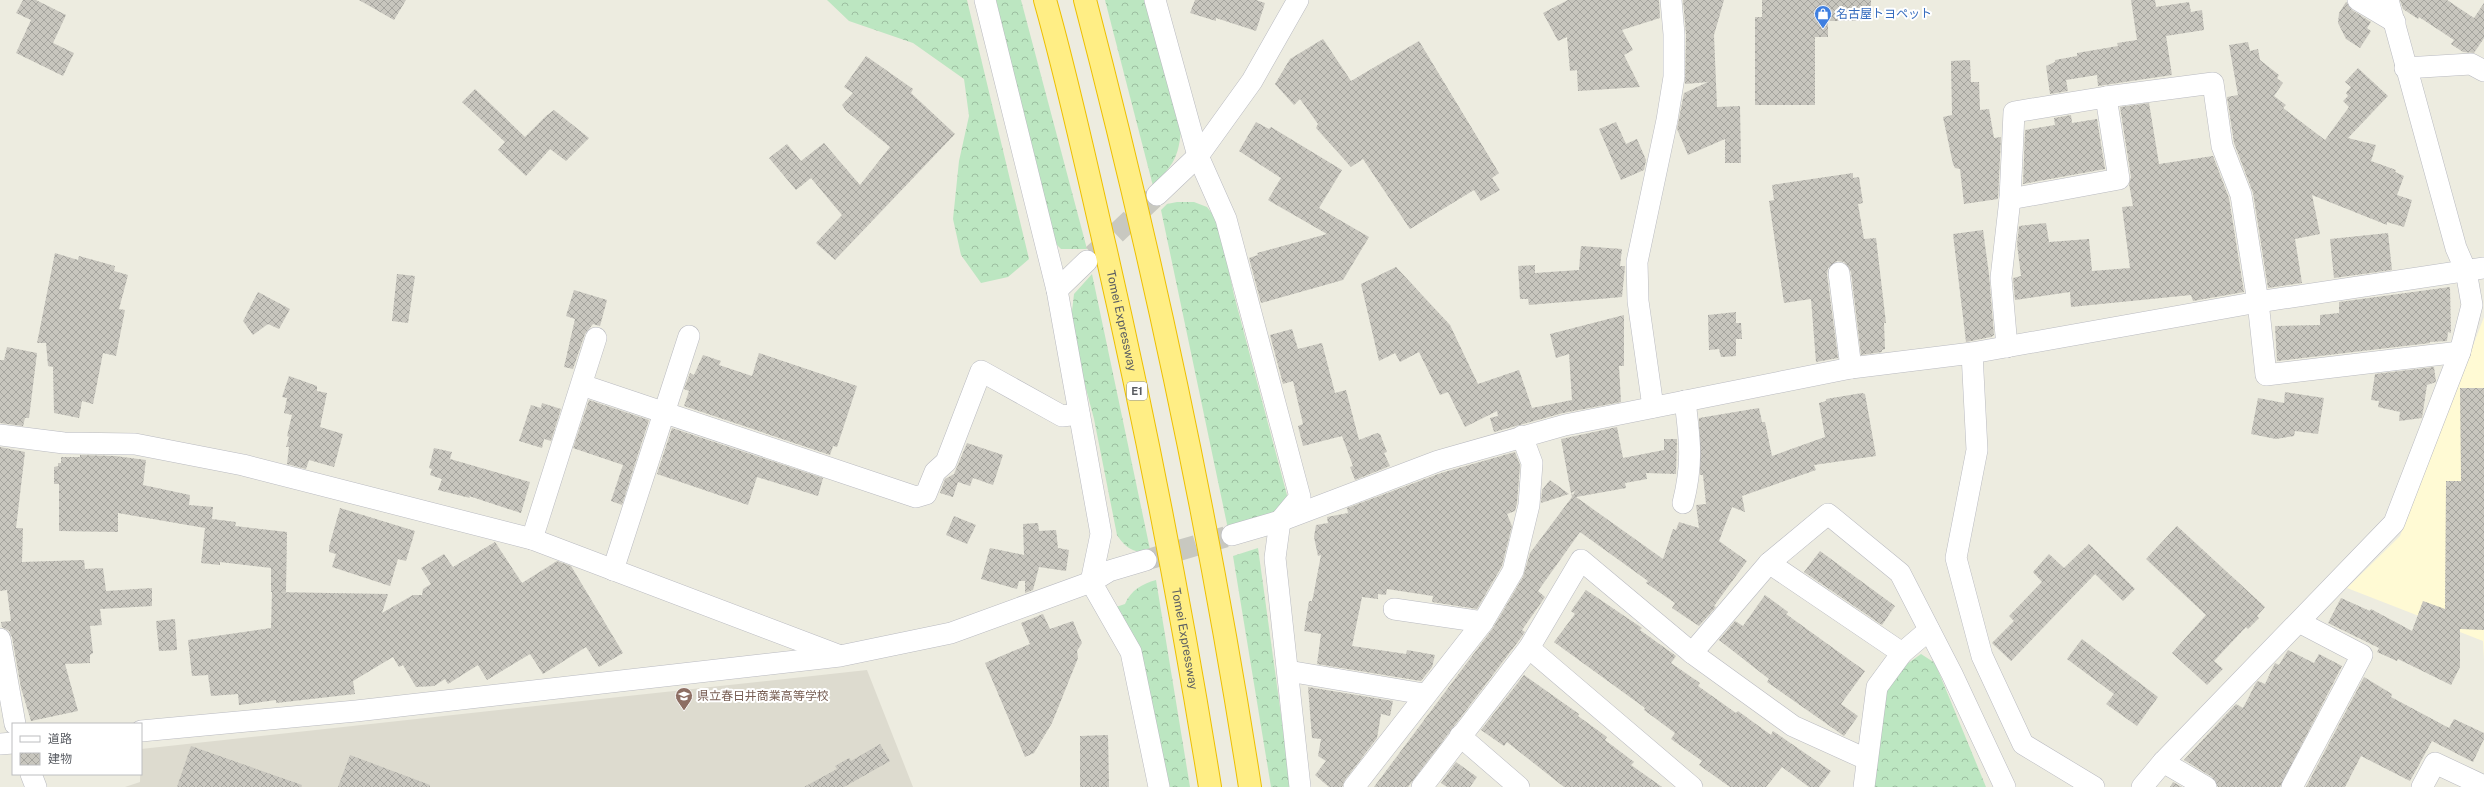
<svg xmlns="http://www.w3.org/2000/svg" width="2484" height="787" font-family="'Public Sans','Noto Sans JP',sans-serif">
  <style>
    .commercial { fill: #fffad4 }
    .education { fill: #dddbcf }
    .forest { fill: url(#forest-crowns) }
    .building { fill: url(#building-cross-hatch) }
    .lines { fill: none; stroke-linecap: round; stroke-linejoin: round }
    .minor-tunnel { stroke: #c8c8c0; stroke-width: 21; stroke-dasharray: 21 10; stroke-linecap: butt }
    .minor-casing { stroke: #b9bac0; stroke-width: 22 }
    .motorway-casing { stroke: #edbf00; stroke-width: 24 }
    .minor { stroke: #fff; stroke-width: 21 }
    .motorway { stroke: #ffee85; stroke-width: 22 }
    .labels { text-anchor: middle; stroke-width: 4; stroke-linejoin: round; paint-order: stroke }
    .shield { fill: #fff; stroke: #8b8d91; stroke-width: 1 }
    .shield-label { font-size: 11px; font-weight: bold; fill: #595c62 }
    .shop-label { font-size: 12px; fill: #366cbe; stroke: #fff; text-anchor: start }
    .street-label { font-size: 12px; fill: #595c62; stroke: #fff }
    .education-label { font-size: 12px; fill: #785e54; stroke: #fff; text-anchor: start }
  </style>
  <defs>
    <pattern id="forest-crowns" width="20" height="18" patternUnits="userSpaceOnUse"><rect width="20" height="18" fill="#bce6c1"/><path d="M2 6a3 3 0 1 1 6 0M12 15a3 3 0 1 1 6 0" fill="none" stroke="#9cbea0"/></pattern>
    <pattern id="building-cross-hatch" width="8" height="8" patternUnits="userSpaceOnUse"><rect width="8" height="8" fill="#c8c6be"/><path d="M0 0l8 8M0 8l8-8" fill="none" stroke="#a5a49e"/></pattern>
  </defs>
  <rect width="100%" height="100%" fill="#edece0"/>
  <polygon class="commercial" points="2484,317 2484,660 2483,641 2347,588 2400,536"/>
  <polygon class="education" points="867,670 913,787 125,787 140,782 141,749"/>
  <g class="forest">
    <polygon points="827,0 967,0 1029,259 1008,277 981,283 961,255 953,219 959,161 969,116 964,79 913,43 849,21"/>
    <polygon points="996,0 1021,0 1087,249 1061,249 1053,241"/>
    <path d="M1105,0H1147L1181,129C1179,157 1173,165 1153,186Z"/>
    <polygon points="1177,202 1194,202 1207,207 1218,221 1234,295 1288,499 1281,512 1228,529 1161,210 1167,204"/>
    <path d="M1092,274L1151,554C1134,552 1126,549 1117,535L1094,419L1070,328L1074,294Z"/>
    <polygon points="1258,548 1291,787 1271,787 1233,556"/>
    <path d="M1156,580L1190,787H1166L1113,608L1125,604C1131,590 1142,584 1156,580Z"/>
    <polygon points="1921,654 1935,663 1986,787 1874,787 1886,690 1907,664"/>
  </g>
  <g class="building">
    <polygon points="23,0 36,0 66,15 53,43 74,53 63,76 16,53 31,20 16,13"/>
    <polygon points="359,0 406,0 394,20"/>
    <polygon points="1195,0 1256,0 1265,3 1256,31 1216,18 1216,21 1190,13"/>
    <polygon points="1568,0 1659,0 1660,18 1622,30 1633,50 1624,55 1640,87 1578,91 1577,70 1570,71 1567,37 1558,41 1543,13"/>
    <polygon points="1683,0 1724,0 1714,35 1717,107 1740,106 1741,163 1725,163 1725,139 1688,155 1677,129 1684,93 1708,82 1685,84 1686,34"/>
    <polygon points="1762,0 1871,0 1871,21 1828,21 1828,37 1815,37 1815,105 1755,105 1755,17 1762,17"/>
    <polygon points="2131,0 2155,0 2156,7 2189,2 2191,12 2202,10 2204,30 2166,36 2172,75 2098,86 2097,75 2066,80 2068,91 2050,94 2046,66 2055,62 2055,60 2077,56 2077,53 2118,46 2117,43 2137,40"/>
    <polygon points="2400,0 2447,0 2474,18 2484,3 2484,38 2474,53 2463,52 2451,44 2454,40 2419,17 2418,19 2403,9"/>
    <polygon points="2346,2 2352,10 2371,22 2367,28 2371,31 2360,48 2346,39 2338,23 2339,13"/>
    <polygon points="1323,39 1351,81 1419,41 1499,173 1492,178 1500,190 1481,201 1474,190 1410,229 1363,159 1351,167 1316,128 1318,124 1300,99 1294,105 1275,84 1290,59"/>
    <polygon points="2248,42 2250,51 2258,49 2260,60 2279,75 2277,78 2283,83 2274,96 2286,105 2283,108 2325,140 2349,107 2343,101 2348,96 2346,93 2351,87 2345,82 2358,68 2388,96 2348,138 2376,145 2371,161 2396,170 2395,172 2404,176 2397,195 2412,200 2404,227 2387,222 2387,225 2312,195 2320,234 2295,239 2302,283 2268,288 2253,193 2234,143 2227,97 2238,95 2229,45"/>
    <polygon points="866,56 913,89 911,93 955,134 835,260 816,243 842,215 811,178 796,190 769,158 787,144 801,161 824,143 860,185 890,147 846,111 842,105 853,93 844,87"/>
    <polygon points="1970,60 1971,82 1979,82 1980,110 1989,109 1994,138 2001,137 1998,199 1964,204 1960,169 1955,168 1953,164 1943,117 1952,115 1951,61"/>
    <polygon points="475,89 525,137 546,116 554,110 589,138 566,161 550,149 526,176 498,150 505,142 462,102"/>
    <polygon points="2149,103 2159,164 2213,156 2229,198 2244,292 2193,301 2191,295 2071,307 2070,292 2015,300 2013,278 2021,276 2017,244 2019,226 2046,223 2049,242 2089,239 2092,271 2130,268 2122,207 2133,206 2129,184 2131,177 2120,107"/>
    <polygon points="2071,115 2072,123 2097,119 2105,169 2023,184 2025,130 2055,125 2054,118"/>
    <polygon points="1256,122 1269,129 1271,127 1342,170 1319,208 1369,237 1343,280 1261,303 1249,258 1258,255 1257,253 1327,234 1268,200 1281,178 1239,151"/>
    <polygon points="1616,122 1626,144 1637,139 1646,160 1644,170 1621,180 1599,129"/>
    <polygon points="1853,173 1853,178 1859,177 1863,203 1858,204 1864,239 1876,238 1886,323 1884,323 1885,349 1882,350 1882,352 1861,355 1851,272 1844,262 1837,261 1828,268 1827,274 1838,358 1816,362 1811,299 1784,303 1769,201 1774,200 1772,185"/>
    <polygon points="1983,230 1989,274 1994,335 1991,337 1966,342 1953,234"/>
    <polygon points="2388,233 2392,270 2334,278 2330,239"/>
    <polygon points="1581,246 1622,249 1620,266 1625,266 1622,297 1529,305 1528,299 1520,299 1518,266 1535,265 1535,273 1579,270"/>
    <polygon points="55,253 78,260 79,256 115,266 114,271 128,275 119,309 125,310 116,356 103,353 93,404 82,401 79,418 54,413 53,367 48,366 46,343 37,343"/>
    <polygon points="1396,267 1450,325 1478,384 1519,370 1532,408 1572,400 1569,354 1556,358 1550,334 1624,315 1624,366 1619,366 1621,402 1563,413 1494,432 1490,418 1498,416 1497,411 1465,427 1448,392 1440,395 1419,352 1400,362 1395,353 1379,361 1361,284"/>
    <polygon points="397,274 415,276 408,323 392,321"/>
    <polygon points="2450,287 2451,333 2448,332 2447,341 2430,342 2430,343 2277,361 2275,326 2320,325 2320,315 2339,313 2339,302"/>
    <polygon points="574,290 607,300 600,326 593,324 585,334 573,369 564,367 575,319 566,316"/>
    <polygon points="258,292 290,309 279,329 268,324 253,335 243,321"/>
    <polygon points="1736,312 1736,323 1741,323 1742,339 1736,339 1736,356 1721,357 1719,349 1709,350 1708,315"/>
    <polygon points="1292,329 1298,349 1322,343 1335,393 1346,390 1359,440 1377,433 1380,434 1387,452 1384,453 1390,466 1355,480 1350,467 1353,466 1342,436 1303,446 1298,426 1303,424 1293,381 1283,384 1270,335"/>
    <polygon points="7,347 37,353 29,418 25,418 23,426 0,423 0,360 4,360"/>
    <polygon points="759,353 857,386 837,447 833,446 830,455 684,406 689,391 684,389 690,373 694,375 703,355 721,361 719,365 752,376"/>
    <polygon points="2434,367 2436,382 2427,385 2422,418 2399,421 2400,412 2378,407 2379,401 2371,400 2375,374"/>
    <polygon points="289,376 317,386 317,391 327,393 320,427 343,434 334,467 309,460 306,469 287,464 289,447 286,447 289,437 287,436 292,415 284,413 287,398 282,397"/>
    <polygon points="2460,388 2484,388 2484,630 2460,629 2460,667 2451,685 2398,659 2397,661 2377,652 2379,648 2328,623 2341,598 2370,611 2371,609 2412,631 2423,601 2445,609 2446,481 2461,481"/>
    <polygon points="2285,392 2324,398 2318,434 2295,431 2294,436 2276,439 2251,434 2258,398 2284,403"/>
    <polygon points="1862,393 1865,394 1876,456 1814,465 1816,470 1742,496 1745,512 1732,507 1719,541 1747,561 1714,606 1716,607 1699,626 1672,608 1675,603 1646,583 1648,581 1580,532 1538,591 1545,597 1522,630 1525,632 1520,639 1408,787 1374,787 1493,628 1523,577 1530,553 1572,497 1571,493 1573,495 1575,491 1571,493 1561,439 1617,427 1623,458 1664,450 1664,439 1677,439 1676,474 1646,473 1647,479 1625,483 1626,488 1576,497 1663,559 1673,529 1676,530 1679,522 1699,528 1696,505 1706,504 1703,475 1700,475 1699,418 1759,408 1762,422 1765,422 1772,456 1825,437 1819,403 1826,401 1826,399"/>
    <polygon points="589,400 649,420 622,505 611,501 623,465 573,448"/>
    <polygon points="542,403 561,409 551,441 544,439 542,448 519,441 531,405 541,408"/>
    <polygon points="672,428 823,478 818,496 757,477 748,505 657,474"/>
    <polygon points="967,443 1003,455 993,485 973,478 970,486 958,482 953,497 940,493 945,479 954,474"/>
    <polygon points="0,447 25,452 16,528 23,528 22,562 84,560 85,569 103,568 106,591 152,588 152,606 100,609 102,625 90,626 93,653 90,655 90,663 65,664 78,711 31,721 21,688 12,637 9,631 2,627 1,622 11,621 7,590 0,591"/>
    <polygon points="434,448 452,452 450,459 530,482 521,513 469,496 470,498 438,490 442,479 430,475 432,469 429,468"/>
    <polygon points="1515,452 1520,465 1517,503 1515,511 1507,514 1512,526 1502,566 1477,609 1432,602 1433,596 1387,589 1386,595 1378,594 1378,599 1362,597 1352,646 1406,654 1407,650 1435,655 1432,667 1421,681 1317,664 1321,634 1304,631 1309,601 1312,601 1313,597 1321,555 1318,556 1314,537 1316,525 1328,523 1327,517 1348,513 1347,508 1441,473"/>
    <polygon points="80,455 115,456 146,460 143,485 190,495 189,505 213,507 212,519 236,522 235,526 287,532 286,592 271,592 271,568 220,562 220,565 201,563 205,528 118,513 118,532 59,531 59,484 54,484 54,467 58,466 58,463 61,463 61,457 80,457"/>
    <polygon points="1550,480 1569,494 1541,503 1542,490"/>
    <polygon points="340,508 415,531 406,561 398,559 390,586 332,567 336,554 329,552 329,547"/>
    <polygon points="954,516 976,525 967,544 946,535"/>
    <polygon points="1038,523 1039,531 1056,530 1058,548 1069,550 1066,571 1039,567 1033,590 1025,593 1025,581 1019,581 1017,589 981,579 990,548 1024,555 1023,524"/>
    <polygon points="2177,526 2265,607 2257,616 2259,618 2248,629 2246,627 2214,661 2223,669 2207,685 2172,653 2206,615 2146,559"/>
    <polygon points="495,542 522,583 557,561 571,566 623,653 599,667 586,647 543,674 530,654 487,680 478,665 448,684 445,679 434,686 416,687 403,665 399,667 393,657 353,681 355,694 276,703 276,700 239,705 238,694 211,696 208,675 192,676 188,640 271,628 272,592 388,594 382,613 413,595 422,595 423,589 431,584 421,568 444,554 453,567"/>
    <polygon points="2089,544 2135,589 2123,601 2095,574 2011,661 1992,643 2014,621 2009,616 2042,582 2033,572 2049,554 2064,568"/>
    <polygon points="1820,551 1895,606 1882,625 1804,572"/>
    <polygon points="1586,590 1642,628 1640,630 1676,656 1671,663 1700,683 1698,686 1736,713 1738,711 1771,735 1773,731 1831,771 1819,787 1809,787 1782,767 1766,787 1730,787 1699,765 1702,761 1671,739 1675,733 1644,710 1645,708 1554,642 1575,614 1571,611"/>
    <polygon points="1765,595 1788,612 1786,614 1865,671 1841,704 1858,716 1844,736 1767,682 1769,679 1719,640 1735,621 1743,626"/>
    <polygon points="1043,614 1050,629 1073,621 1082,643 1077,651 1078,658 1052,723 1034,753 1025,757 985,663 1030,644 1021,623"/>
    <polygon points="175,619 177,650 159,651 156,621"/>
    <polygon points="2082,639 2158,697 2137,726 2106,704 2114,694 2067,659"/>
    <polygon points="2288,650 2314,663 2319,654 2342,666 2280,787 2218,787 2212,777 2184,760 2236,704 2243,708 2256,683 2258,681 2265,684 2275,663 2279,665"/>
    <polygon points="1524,675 1579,714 1578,716 1607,737 1605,740 1634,762 1631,765 1662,787 1564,787 1507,742 1504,746 1481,730"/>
    <polygon points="2364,677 2392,694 2391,697 2449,728 2454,719 2484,733 2484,739 2473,762 2432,741 2410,781 2361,756 2345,787 2306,787"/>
    <polygon points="1308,687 1393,701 1390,716 1381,714 1377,738 1345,780 1342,787 1329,787 1315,775 1326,761 1318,756 1321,739 1312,738"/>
    <polygon points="1108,735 1109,787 1080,787 1080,736"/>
    <polygon points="880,744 890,761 844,787 804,787 837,769 835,766 849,758 851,761"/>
    <polygon points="191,746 302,785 301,787 177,787"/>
    <polygon points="350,755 430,785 430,787 338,787"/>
    <polygon points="1456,762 1477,777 1470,787 1447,787 1441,783"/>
    <polygon points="2173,782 2182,787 2170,787"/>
  </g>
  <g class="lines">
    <g class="minor-tunnel">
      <polyline points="1093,255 1157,195"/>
      <polyline points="1146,560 1232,535"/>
    </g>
    <defs>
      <g id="minor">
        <polyline points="985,0 1057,290 1101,534 1091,582 1131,652 1159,787"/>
        <polyline points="1155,0 1198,156 1226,219 1300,497 1280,521 1275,558 1300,787"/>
        <polyline points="2358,0 2395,22"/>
        <polyline points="2405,68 2471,64 2484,71"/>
        <polyline points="1157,195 1198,156 1252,81 1298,0"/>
        <polyline points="2010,199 2119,179 2106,97"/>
        <polyline points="1839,273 1851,368"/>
        <polyline points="1057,290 1087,261"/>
        <polyline points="2007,347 2001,278 2010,199 2014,112 2106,97 2213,83 2222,146 2241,195 2258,302 2266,375 2460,352"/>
        <polyline points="1972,353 1977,450 1956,558 1982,656 2023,744 2094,787"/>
        <polyline points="582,385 916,497 926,494 935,472 946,462 981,371 1062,416 1079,414"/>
        <polyline points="1653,407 1638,301 1637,262 1667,120 1674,77 1674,34 1671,0"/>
        <polyline points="0,435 64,443 135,444 243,465 532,539 838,655"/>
        <path d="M1683,503C1693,464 1690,440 1685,401"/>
        <polyline points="1232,535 1280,521 1438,461 1565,425 1851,368 1972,353 2258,302 2484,268"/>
        <polyline points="532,539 596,338"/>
        <polyline points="1769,563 1902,653"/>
        <polyline points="613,570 689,336"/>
        <polyline points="1394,609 1483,622"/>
        <polyline points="0,639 15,724"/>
        <polyline points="1529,648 1692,787"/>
        <polyline points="1692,653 1769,563 1828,514 1900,573 1952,674 2005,787"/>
        <polyline points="1288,671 1424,694"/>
        <polyline points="141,731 356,711 840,656 951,633 1091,582 1109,571 1146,560"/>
        <polyline points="1460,736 1519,787"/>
        <polyline points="0,744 13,743"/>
        <polyline points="2163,762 2206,787"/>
        <polyline points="31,774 36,787"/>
        <polyline points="1354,787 1483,622 1513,571 1529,505 1532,463 1522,436"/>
        <polyline points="1422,787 1529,648 1581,560 1692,653 1793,726 1866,759"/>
        <polyline points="1864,787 1877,687 1902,653 1929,630"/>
        <polyline points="2142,787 2163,762 2394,523 2460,352 2472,305 2466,271 2456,248 2388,0"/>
        <polyline points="2292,787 2362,655 2299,622"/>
        <polyline points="2422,787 2435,763 2484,786"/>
      </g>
      <g id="motorway">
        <path id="s1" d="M1045,0C1068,81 1086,165 1105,247C1146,426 1181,606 1210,787"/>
        <path d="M1085,0C1153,260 1209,522 1250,787"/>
      </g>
    </defs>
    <use href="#minor" class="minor-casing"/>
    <use href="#motorway" class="motorway-casing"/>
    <use href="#minor" class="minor"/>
    <use href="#motorway" class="motorway"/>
  </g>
  <defs>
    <symbol id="shop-pin" viewBox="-11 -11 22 30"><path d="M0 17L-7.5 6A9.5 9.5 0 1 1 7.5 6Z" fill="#3f7fe0" stroke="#fff"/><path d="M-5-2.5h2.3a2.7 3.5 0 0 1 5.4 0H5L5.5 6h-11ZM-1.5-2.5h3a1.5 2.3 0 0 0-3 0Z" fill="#fff"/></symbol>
    <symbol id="school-pin" viewBox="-11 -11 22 30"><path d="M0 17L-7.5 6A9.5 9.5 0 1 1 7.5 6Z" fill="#8d6e63" stroke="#fff"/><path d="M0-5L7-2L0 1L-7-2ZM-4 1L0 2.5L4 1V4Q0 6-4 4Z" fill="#fff"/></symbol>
  </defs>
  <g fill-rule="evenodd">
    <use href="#shop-pin" x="1813" y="4" width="20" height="27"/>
    <use href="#school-pin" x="674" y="686" width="20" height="27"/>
  </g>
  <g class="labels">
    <rect class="shield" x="1127" y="382" width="20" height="18" rx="3"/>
    <g class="shield-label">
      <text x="1137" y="395">E1</text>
    </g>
    <g class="shop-label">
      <text x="1836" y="18">名古屋トヨペット</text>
    </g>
    <g class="street-label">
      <text dy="4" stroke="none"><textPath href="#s1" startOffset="330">Tomei Expressway</textPath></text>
      <text dy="4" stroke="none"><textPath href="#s1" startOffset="654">Tomei Expressway</textPath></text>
    </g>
    <g class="education-label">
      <text x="697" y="700">県立春日井商業高等学校</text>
    </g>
  </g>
  <rect x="12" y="723" width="130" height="52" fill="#ffffff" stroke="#bdbec0"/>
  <rect x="20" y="736" width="20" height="6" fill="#ffffff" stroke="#bdbec0"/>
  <text x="48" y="743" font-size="12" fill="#595c62">道路</text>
  <rect x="20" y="753" width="20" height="12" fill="url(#building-cross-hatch)" stroke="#bdbec0"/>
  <text x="48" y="763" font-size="12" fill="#595c62">建物</text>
</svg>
